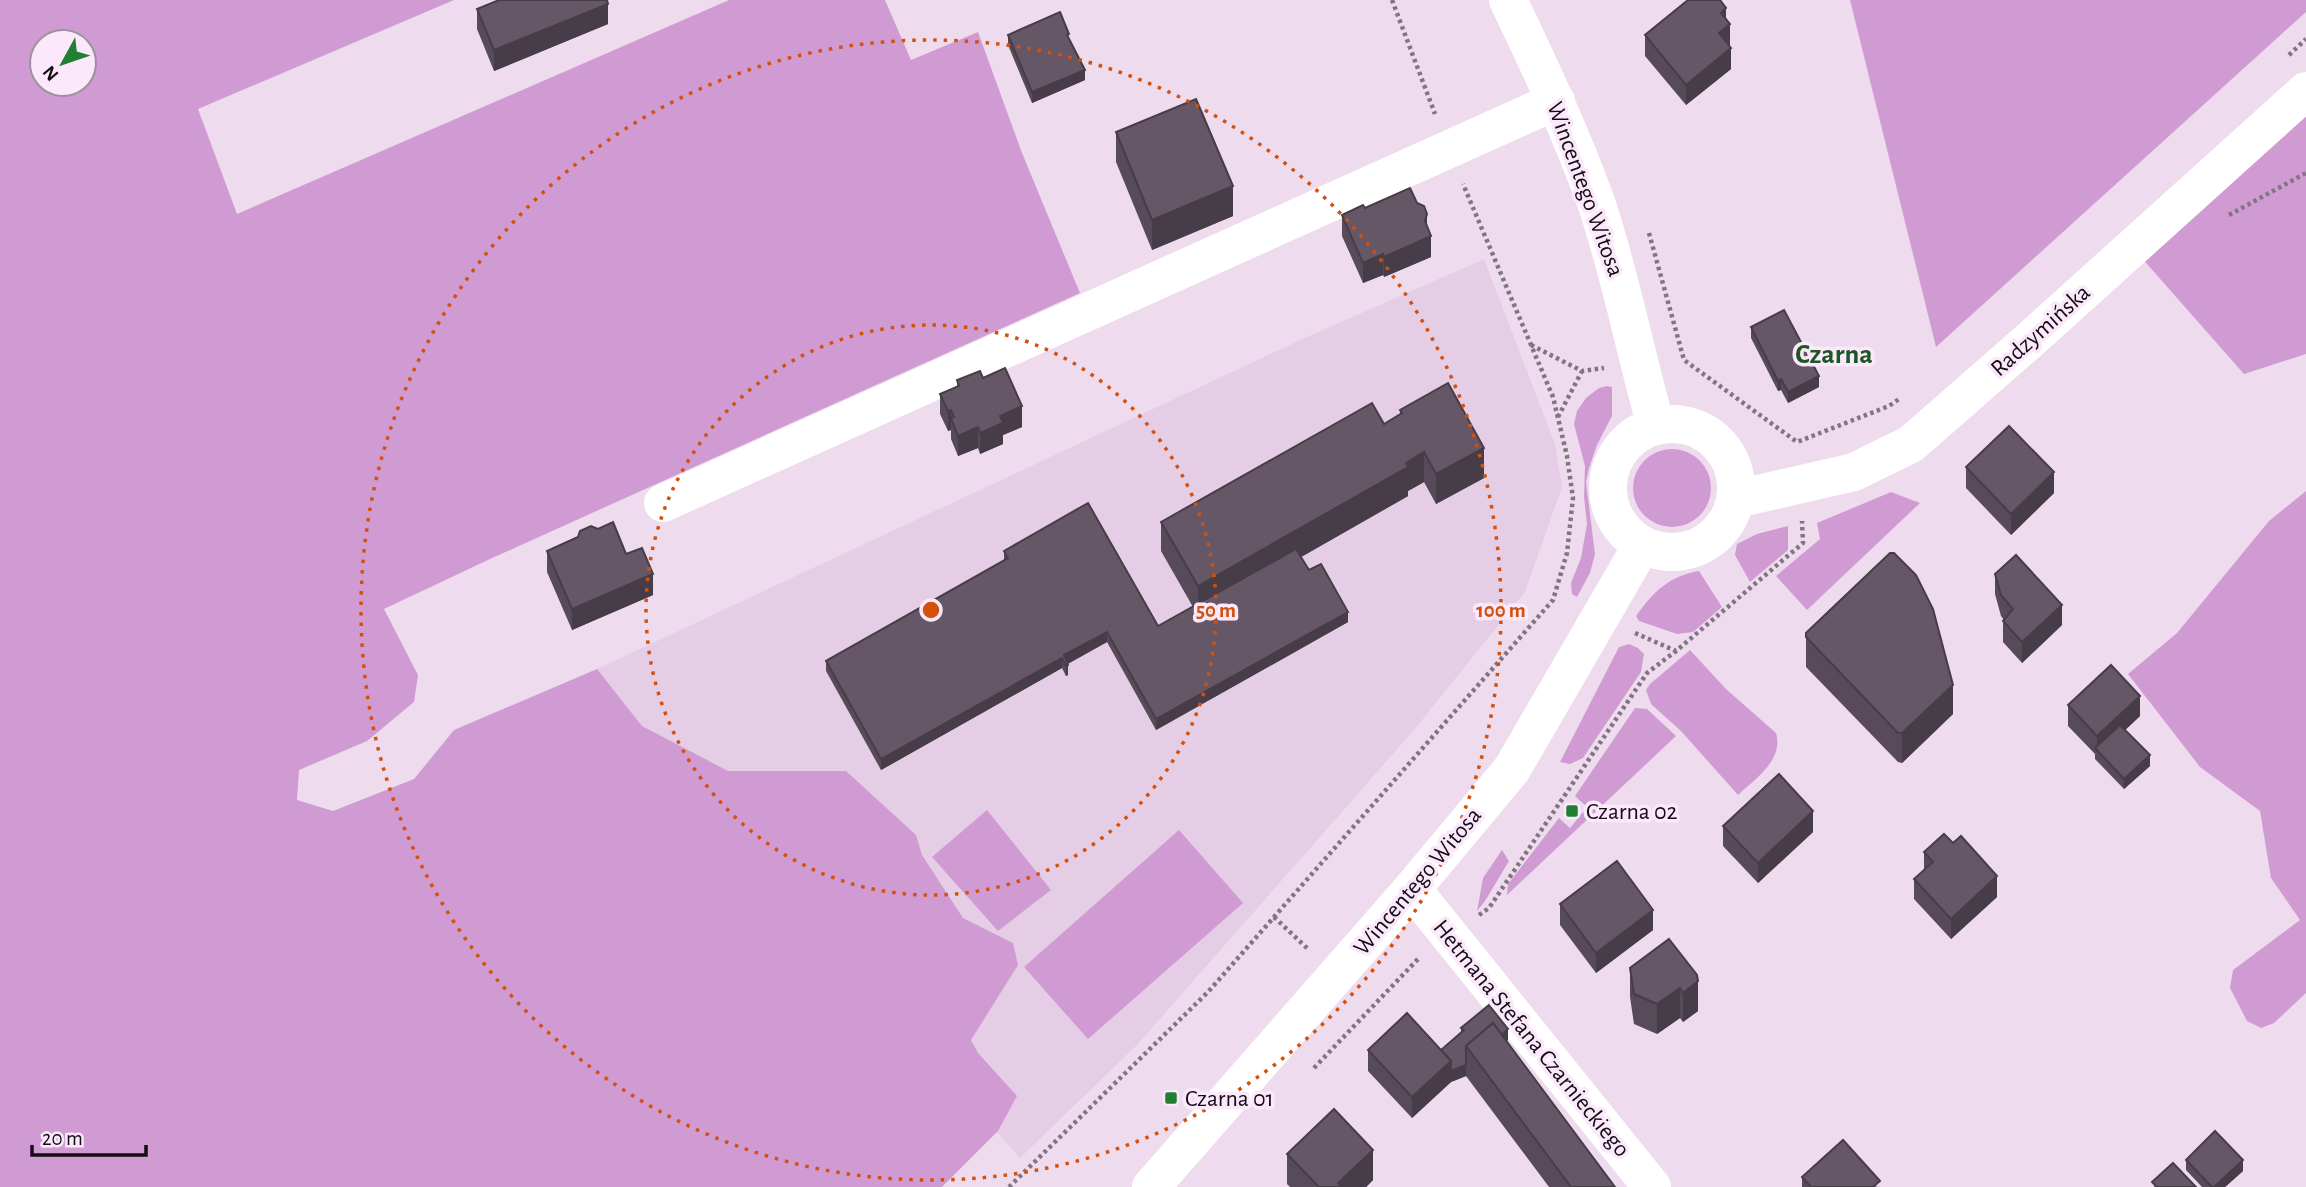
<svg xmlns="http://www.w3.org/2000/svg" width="2306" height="1187" font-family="'Alegreya Sans',sans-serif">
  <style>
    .built { fill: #e5cee5 }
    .green { fill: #d09bd2; fill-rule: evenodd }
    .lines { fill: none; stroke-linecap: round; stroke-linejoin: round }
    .path { stroke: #817581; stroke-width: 4.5; stroke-dasharray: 3.5 3.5; stroke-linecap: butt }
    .minor { stroke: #fff; stroke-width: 38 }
    .major { stroke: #fff; stroke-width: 38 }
    .wall { fill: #584b59 }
    .shaded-wall { fill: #473d48 }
    .building { fill: #665767; stroke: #473d48; stroke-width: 2 }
    .ring { fill: none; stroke: #d3510d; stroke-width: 3.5; stroke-dasharray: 3.5 7 }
    .poi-dot { fill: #207f30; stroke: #fbe9fb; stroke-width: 2.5 }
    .labels { text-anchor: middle; stroke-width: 7; stroke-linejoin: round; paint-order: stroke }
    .street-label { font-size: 24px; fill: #130d13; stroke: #fbe9fb }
    .poi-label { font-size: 24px; fill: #130d13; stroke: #fbe9fb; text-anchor: start }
    .quarter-label { font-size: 28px; font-weight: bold; fill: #1c5624; stroke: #fbe9fb }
    .centre { fill: #d3510d; stroke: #fbe9fb; stroke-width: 3.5 }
    .ring-label { font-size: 21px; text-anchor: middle; font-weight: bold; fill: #d3510d; stroke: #fbe9fb; stroke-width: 7; stroke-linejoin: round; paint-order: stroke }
  </style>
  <rect width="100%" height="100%" fill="#eedcee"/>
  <polygon class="built" points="1484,259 1555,444 1562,487 1525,592 1414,730 1137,1045 1020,1158 642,726 597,669 1307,337"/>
  <g class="green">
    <path d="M0,0H454L198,109L237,214L729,0H885L911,60L978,32L1022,153L1080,293L490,559L384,609L418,675L414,702L367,741L299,770L297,800L333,811L414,779L454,730L597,669L642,726L728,771H846L916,835L922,855L963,918L1013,943L1018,965L971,1040L978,1053L1017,1096L998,1131L942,1187H0ZM42,42H84V84H42Z"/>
    <polygon points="1850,0 2306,0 2306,12 1936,347"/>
    <polygon points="2306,93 2306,354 2244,374 2132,247"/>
    <polygon points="1607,386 1612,387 1612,416 1597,445 1589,468 1586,482 1595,554 1590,573 1577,597 1572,594 1571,583 1581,558 1587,524 1584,497 1585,466 1574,424 1577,411 1586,398 1599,388"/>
    <circle cx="1672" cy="488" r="39"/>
    <polygon points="2306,491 2306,993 2274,1023 2261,1028 2247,1021 2230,988 2233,970 2300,920 2271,878 2260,811 2200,767 2128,674 2177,633 2269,521"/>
    <polygon points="1891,492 1920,503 1807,610 1776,576 1820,539 1817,523"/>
    <polygon points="1788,526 1788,550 1750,582 1735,555 1737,544 1757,534"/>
    <path d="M1699,571L1722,607L1693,632L1677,634L1639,621L1636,616C1653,592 1669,576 1699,571Z"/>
    <polygon points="1629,644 1638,648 1644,654 1641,672 1583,758 1570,764 1560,762 1619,647"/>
    <path d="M1690,650L1726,689L1776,733C1784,760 1755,779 1738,795L1681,731L1651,704L1646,690L1650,684Z"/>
    <polygon points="1635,708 1647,709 1676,736 1507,895 1508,884 1559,818 1570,828 1587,807 1575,796"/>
    <polygon points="987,810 1051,890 998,931 932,857"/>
    <polygon points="1179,830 1243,903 1088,1039 1024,967"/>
    <polygon points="1502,850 1509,861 1485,901 1477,911 1483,878"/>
  </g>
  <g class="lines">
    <g class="path">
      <polyline points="1392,0 1435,114"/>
      <polyline points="2289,55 2306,39"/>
      <polyline points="2229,215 2306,173"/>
      <polyline points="1649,233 1684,360 1797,442 1889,406 1899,399"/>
      <polyline points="1531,345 1582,371 1604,368"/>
      <polyline points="1558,417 1582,371"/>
      <polyline points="1635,633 1676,651 1803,543 1802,521"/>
      <polyline points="1479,915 1489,908 1647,673 1676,651"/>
      <polyline points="1274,917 1309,950"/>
      <polyline points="1314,1068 1418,959"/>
      <polyline points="1009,1187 1208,992 1553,600 1567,553 1573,498 1567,456 1553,397 1463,184"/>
    </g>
    <g class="minor">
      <polyline points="1736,499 1854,472 1911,444 2031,339 2306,91"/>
      <polyline points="663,503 1556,101"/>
      <polyline points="1412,889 1652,1187"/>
    </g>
    <g class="major">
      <path d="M1508,0C1540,67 1572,135 1597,205C1621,277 1635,352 1656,426"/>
      <circle cx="1672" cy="488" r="64"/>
      <polyline points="1151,1187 1412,889 1512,769 1642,545"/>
    </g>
  </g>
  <g class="wall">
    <polygon points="477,9 608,24 494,71 477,29"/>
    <polygon points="1008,35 1069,39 1085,80 1032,103 1008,45"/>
    <polygon points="1645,35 1730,45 1729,46 1731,69 1686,105 1645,56"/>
    <polygon points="1116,132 1233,216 1152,250 1116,162"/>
    <polygon points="1342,215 1427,228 1431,257 1384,277 1383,275 1363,283 1342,236"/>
    <polygon points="1751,327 1819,387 1788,403 1781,390 1778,391 1751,338"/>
    <polygon points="983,378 1022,427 1003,435 1003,444 980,454 978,448 958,456 951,439 951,430 948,431 940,414 940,394 957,386 957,380"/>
    <polygon points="1400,410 1484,478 1436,504 1424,482 1408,491 1408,496 1301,557 1309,570 1348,622 1156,730 1107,642 1068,664 1068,675 1066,676 1062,668 881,770 826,671 826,661 1004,560 1004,551 1158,626 1193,607 1161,551 1161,522 1384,424 1400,414"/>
    <polygon points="1966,467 2054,493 2011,535 1966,488"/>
    <polygon points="547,551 626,554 653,595 572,630 547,572"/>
    <polygon points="1995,574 2062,625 2022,663 2003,642 2003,621 2004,620 2001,616 1995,594"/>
    <polygon points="1806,633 1953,714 1902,763 1898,762 1806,667"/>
    <polygon points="2068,705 2140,716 2125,730 2150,766 2124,789 2095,759 2095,754 2068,726"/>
    <polygon points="1723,826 1813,832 1758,883 1723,846"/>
    <polygon points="1953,843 1997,897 1951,939 1914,899 1914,879 1924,870 1924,852"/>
    <polygon points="1560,904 1653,930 1596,973 1560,925"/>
    <polygon points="1669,939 1698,1011 1683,1022 1680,1018 1657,1034 1634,1024 1630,997 1630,968"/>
    <polygon points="1461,1028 1508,1040 1506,1041 1615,1187 1549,1187 1466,1076 1451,1082 1412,1118 1368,1071 1368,1050 1441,1050 1461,1032"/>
    <polygon points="1287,1154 1373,1180 1366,1187 1290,1187 1287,1184"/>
    <polygon points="2186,1160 2243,1171 2225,1187 2202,1187 2186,1170"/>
    <polygon points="1802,1177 1880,1187 1802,1187"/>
  </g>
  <g class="shaded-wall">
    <polygon points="608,4 608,24 494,71 494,50"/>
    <polygon points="1726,8 1726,27 1730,24 1730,45 1719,54 1721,13"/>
    <polygon points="1731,48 1731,69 1686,105 1686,85"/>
    <polygon points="1085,70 1085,80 1032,103 1032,92"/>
    <polygon points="1233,186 1233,216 1152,250 1152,220"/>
    <polygon points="1427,214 1427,234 1431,236 1431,257 1384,277 1384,257 1425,221"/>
    <polygon points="1383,254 1383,275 1363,283 1363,263"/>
    <polygon points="1819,376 1819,387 1788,403 1788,392"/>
    <polygon points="1781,379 1781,390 1778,391 1778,381"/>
    <polygon points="1022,406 1022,427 1003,435 1003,444 980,454 980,433 1000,416"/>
    <polygon points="951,410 951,430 948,431 948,411"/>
    <polygon points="978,427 978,448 958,456 958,436"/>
    <polygon points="1484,448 1484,478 1436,504 1436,474"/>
    <polygon points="1424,452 1424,482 1408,491 1408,496 1198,616 1198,586"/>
    <polygon points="2054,472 2054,493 2011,535 2011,514"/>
    <polygon points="653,574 653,595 572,630 572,609"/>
    <polygon points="2062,605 2062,625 2022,663 2022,642"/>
    <polygon points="1348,612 1348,622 1156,730 1156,719"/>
    <polygon points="1107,632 1107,642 1065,665 1064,655"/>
    <polygon points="1062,658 1062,668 881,770 881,759"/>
    <polygon points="1068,665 1068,675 1066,676 1066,666"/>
    <polygon points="1953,685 1953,714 1902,763 1902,733"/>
    <polygon points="2140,696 2140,716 2100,754 2097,751 2097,736"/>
    <polygon points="2150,755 2150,766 2124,789 2124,779"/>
    <polygon points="1813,811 1813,832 1758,883 1758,863"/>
    <polygon points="1997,876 1997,897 1951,939 1951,919"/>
    <polygon points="1653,910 1653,930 1596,973 1596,953"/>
    <polygon points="1698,981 1698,1011 1683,1022 1683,993"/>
    <polygon points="1680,988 1680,1018 1657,1034 1657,1004"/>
    <polygon points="1508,1029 1508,1040 1479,1064 1474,1058"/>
    <polygon points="1451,1061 1466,1065 1466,1076 1451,1082 1412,1118 1412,1097"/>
    <polygon points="1373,1150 1373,1180 1366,1187 1338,1187 1338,1183"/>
    <polygon points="2243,1160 2243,1171 2225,1187 2214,1187"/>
  </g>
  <g class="building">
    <polygon points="499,0 607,0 608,4 494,50 477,9"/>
    <polygon points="1688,0 1720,0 1726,8 1721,13 1730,24 1719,33 1731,48 1686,85 1645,35"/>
    <polygon points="1060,12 1069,34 1067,35 1085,70 1032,92 1008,35"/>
    <polygon points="1196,99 1233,186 1152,220 1116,132"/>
    <polygon points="1410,188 1417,203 1424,206 1427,214 1425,221 1431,236 1384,257 1383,254 1363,263 1342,215 1363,205 1365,208"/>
    <polygon points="1784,310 1819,376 1788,392 1781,379 1778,381 1751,327"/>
    <polygon points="1005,368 1022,406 1000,416 1003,423 980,433 978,427 958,436 951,418 954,417 951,410 948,411 940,394 959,386 957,380 980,371 983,378"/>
    <polygon points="1448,383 1484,448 1436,474 1424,452 1406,463 1408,467 1198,586 1161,522 1372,403 1384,424 1402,413 1400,410"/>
    <polygon points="2009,426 2054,472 2011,514 1966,467"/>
    <polygon points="1088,503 1158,626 1296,549 1309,570 1321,564 1348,612 1156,719 1107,632 1064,655 1068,665 1066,666 1062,658 881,759 826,661 1008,558 1004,551"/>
    <polygon points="613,522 626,554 642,548 653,574 572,609 547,551 578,537 580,531 591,526 598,529"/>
    <polygon points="1890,553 1894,553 1916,575 1933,609 1953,685 1902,733 1898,733 1806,637 1806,633"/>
    <polygon points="2016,555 2062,605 2022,642 2003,621 2013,609 2001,595 1995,574"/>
    <polygon points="2111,665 2140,696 2097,736 2068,705"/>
    <polygon points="2120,725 2150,755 2124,779 2095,748"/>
    <polygon points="1779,774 1813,811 1758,863 1723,826"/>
    <polygon points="1944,834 1953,843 1961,836 1997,876 1951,919 1914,879 1933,862 1924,852"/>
    <polygon points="1617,861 1653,910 1596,953 1560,904"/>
    <polygon points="1669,939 1697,975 1698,981 1683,993 1680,988 1657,1004 1634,994 1630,968"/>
    <polygon points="1489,1005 1508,1029 1502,1035 1493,1023 1466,1046 1466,1065 1451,1071 1451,1061 1441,1050 1464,1030 1461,1028"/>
    <polygon points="1407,1013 1451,1061 1412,1097 1368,1050"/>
    <polygon points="1493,1023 1615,1187 1571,1187 1466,1046"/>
    <polygon points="1334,1109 1373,1150 1338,1183 1342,1187 1319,1187 1287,1154"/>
    <polygon points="2215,1131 2243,1160 2214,1187 2212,1187 2186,1160"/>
    <polygon points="1843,1140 1880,1181 1873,1187 1811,1187 1802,1177"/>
    <polygon points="2173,1163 2196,1187 2155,1187 2156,1186 2152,1182"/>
  </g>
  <g class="ring">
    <circle cx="931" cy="610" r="285"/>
    <circle cx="931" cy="610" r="570"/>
  </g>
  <g class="poi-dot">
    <rect x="1565" y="804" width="14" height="14" rx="3.5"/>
    <rect x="1164" y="1091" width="14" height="14" rx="3.5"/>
  </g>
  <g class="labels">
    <g class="street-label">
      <text transform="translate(1586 189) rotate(70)" y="8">Wincentego Witosa</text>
      <text transform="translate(2040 330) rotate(-42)" y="8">Radzymińska</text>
      <text transform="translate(1417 881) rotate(-50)" y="8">Wincentego Witosa</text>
      <text transform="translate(1532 1038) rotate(51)" y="8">Hetmana Stefana Czarnieckiego</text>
    </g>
    <g class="poi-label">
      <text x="1586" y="819">Czarna 02</text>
      <text x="1185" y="1106">Czarna 01</text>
    </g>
    <g class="quarter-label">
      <text x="1834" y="363">Czarna</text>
    </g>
  </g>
  <circle cx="931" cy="610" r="10" class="centre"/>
  <g class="ring-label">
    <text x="1216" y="617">50 m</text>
    <text x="1501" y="617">100 m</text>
  </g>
  <g transform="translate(63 63) rotate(230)"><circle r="33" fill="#fbe9fb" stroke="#9e919e" stroke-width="2"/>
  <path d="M0-5L12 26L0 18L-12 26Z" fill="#207f30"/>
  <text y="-10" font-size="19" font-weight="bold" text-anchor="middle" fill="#130d13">N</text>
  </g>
  <path d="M32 1145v10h114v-10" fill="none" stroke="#130d13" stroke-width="3.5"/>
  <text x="42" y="1145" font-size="21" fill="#130d13" stroke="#fbe9fb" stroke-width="5" paint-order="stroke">20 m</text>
</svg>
